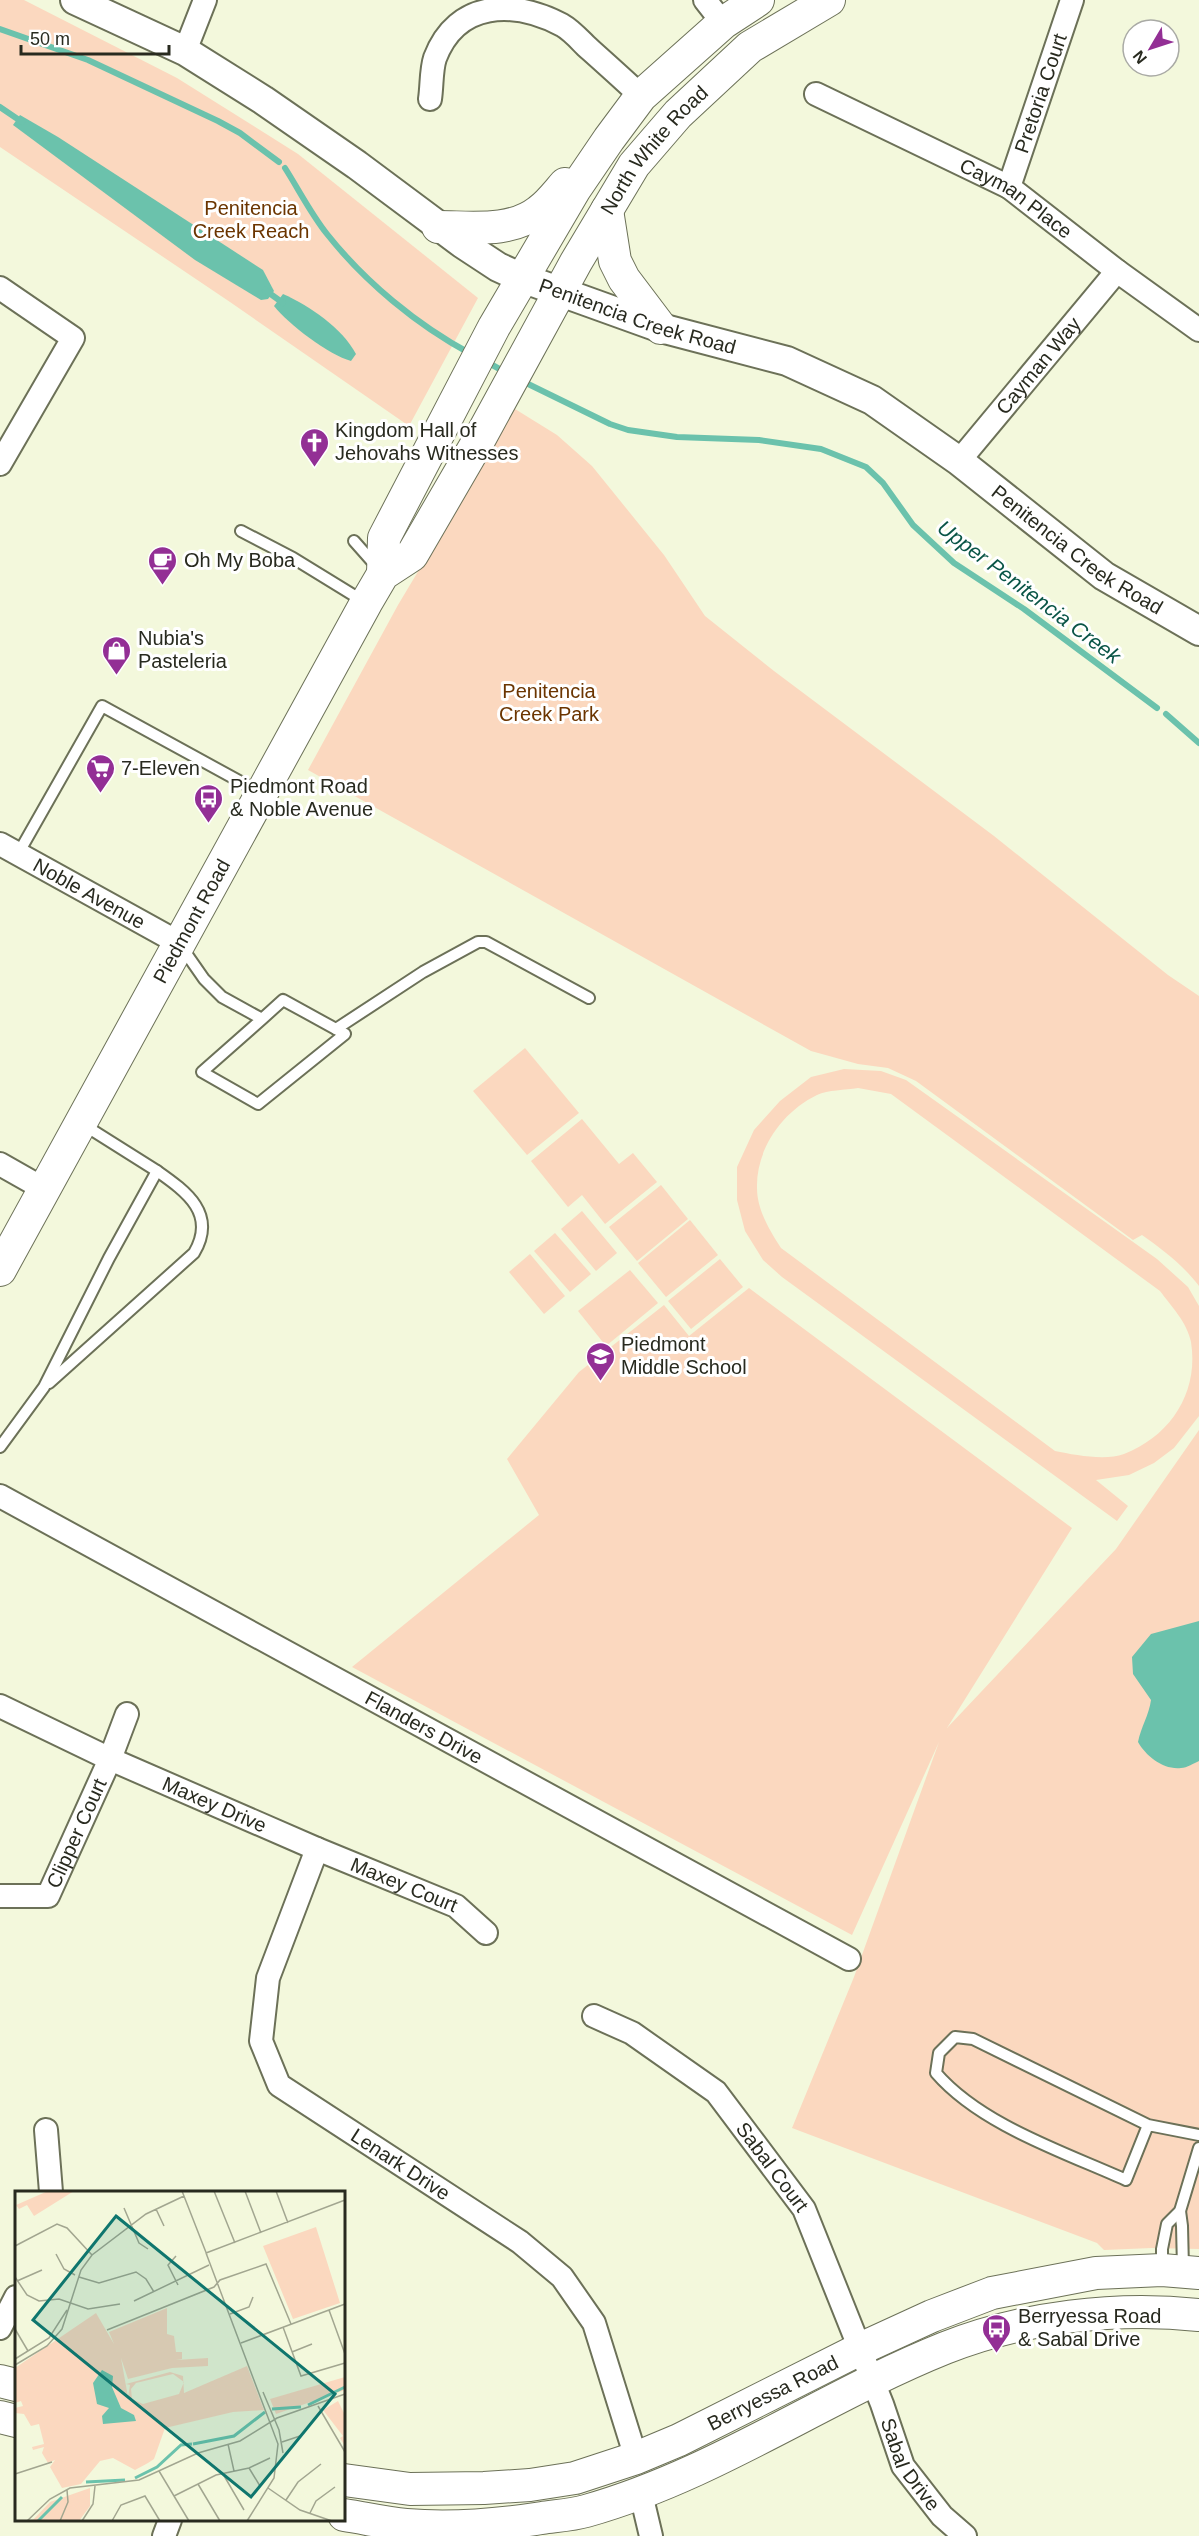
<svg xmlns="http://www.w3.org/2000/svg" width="1199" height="2536" font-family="Helvetica,sans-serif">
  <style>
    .green { fill: #fbd8bf; fill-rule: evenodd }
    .water { fill: #6bc2ac }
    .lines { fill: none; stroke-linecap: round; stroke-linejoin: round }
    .stream { stroke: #6bc2ac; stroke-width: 6 }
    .service-casing { stroke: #6c7158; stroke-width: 14 }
    .minor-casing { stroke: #6c7158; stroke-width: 26 }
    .tertiary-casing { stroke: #6c7158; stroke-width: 32 }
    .secondary-casing { stroke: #6c7158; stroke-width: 34 }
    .service { stroke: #fff; stroke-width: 10 }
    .minor { stroke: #fff; stroke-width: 22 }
    .tertiary { stroke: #fff; stroke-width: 28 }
    .secondary { stroke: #fff; stroke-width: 32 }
    .labels { text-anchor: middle; stroke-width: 6; stroke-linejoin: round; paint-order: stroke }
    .street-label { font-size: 20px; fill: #282a1f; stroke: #fff }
    .park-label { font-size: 20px; fill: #6b3500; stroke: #fff }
    .poi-label { font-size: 20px; fill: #282a1f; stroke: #fff; text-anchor: start }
    .water-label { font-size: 21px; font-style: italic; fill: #0a5547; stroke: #fff }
    .inset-river { fill: none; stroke: #6bc2ac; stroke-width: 3 }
    .inset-road { fill: none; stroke: #a2a690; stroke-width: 1.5 }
    .view { fill: #0f766e; fill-opacity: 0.15; stroke: #0f766e; stroke-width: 3 }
    .inset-edge { fill: none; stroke: #282a1f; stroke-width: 3 }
  </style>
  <rect width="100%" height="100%" fill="#f3f8dc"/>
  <g class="green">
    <polygon points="0,0 24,0 177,78 298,154 478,298 409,426 230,302 0,147"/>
    <path d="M515,409L557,435L592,466L664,555L705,616L774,671L994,836L1168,975L1199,996V1286C1183,1265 1163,1250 1142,1235L1133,1240L916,1081L888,1068L858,1064L811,1051L308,770L398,605Z"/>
    <polygon points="525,1048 579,1113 527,1155 473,1091"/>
    <path d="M844,1069L881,1071L906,1080L1157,1259L1188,1287L1199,1306V1416L1174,1448L1154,1463L1129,1475L1096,1480L1128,1506L1117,1521L782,1277L763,1260L745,1231L737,1200V1167L754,1130L780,1101L811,1077ZM858,1088L891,1094L1160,1291C1171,1306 1187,1322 1191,1342C1199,1392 1171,1436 1124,1454C1105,1461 1075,1455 1055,1451L781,1248C770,1231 757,1210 757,1188C756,1149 782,1112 817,1095C828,1090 845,1090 858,1088Z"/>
    <polygon points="582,1119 619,1164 633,1153 657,1182 605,1224 582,1195 568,1207 531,1161"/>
    <polygon points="661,1185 688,1219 637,1261 609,1227"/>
    <polygon points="582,1211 617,1253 596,1271 561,1229"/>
    <polygon points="690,1220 718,1255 666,1297 638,1263"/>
    <polygon points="555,1233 591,1274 570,1292 534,1251"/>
    <polygon points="530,1254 565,1296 544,1314 509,1272"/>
    <polygon points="720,1259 743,1287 691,1329 668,1301"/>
    <polygon points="630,1270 658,1303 606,1346 578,1311"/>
    <polygon points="749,1288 1072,1528 947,1728 1116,1549 1199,1430 1199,2249 1152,2248 1104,2250 1097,2243 792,2128 854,1977 939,1742 852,1935 352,1667 539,1515 507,1459 579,1372 664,1305 689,1336"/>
  </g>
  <g class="water">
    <polygon points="20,115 58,137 263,270 274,291 268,299 261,300 195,260 13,125"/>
    <path d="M283,294C310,306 342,328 356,354L351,361C329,355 288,324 274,306Z"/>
    <path d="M1199,1621V1761C1194,1763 1187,1768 1181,1768C1163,1770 1146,1756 1138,1742C1141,1727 1149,1715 1151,1700L1133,1674L1132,1657L1151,1634Z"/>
  </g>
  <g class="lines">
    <g class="stream">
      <polyline points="0,29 88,60 218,121 240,133 279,162"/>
      <polyline points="0,107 22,122"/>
      <path d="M285,168C299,190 311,214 327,234C365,282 417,325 471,354"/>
      <polyline points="265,290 283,303"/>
      <polyline points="485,361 505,372"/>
      <polyline points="522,381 610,424 628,430 677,437 759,440 821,449 866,467 883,483 913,525 954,563 1024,609 1157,708"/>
      <polyline points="1166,714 1199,743"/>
    </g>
    <defs>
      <g id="service">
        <polyline points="241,531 293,558 363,601"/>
        <polyline points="354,541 377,567"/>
        <polyline points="18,854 102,706 261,793"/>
        <polyline points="181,946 204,979 222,997 262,1019 202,1072 258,1104 345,1034 283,1000 262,1019"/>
        <polyline points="336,1029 423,972 478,942 486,942 589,998"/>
        <path d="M49,1383L194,1253C217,1214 187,1192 157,1171"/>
        <polyline points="0,1447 44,1387 109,1258 157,1171 84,1125"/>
        <path d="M1148,2125L1126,2180C1064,2152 981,2125 936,2073L939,2053L955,2037L973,2039L1148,2125L1199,2135"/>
        <polyline points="1180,2211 1182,2226 1183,2268"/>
        <polyline points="1162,2267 1162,2249 1167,2224 1180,2211 1199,2148"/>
      </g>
      <g id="minor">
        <polyline points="705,0 723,23"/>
        <polyline points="185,51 205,0"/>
        <path id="s1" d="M816,94L1009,187L1117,271L1199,330"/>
        <path d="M430,99C432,86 431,70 435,58C457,0 514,0 562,25C571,30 579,39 586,46C605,63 623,79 641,96"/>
        <path id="s2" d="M1009,187L1072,0"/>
        <polyline points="0,288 73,338 0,464"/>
        <path id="s3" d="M959,461L1117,271"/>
        <path id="s4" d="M0,844L179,943"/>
        <polyline points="0,1164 44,1189"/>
        <path id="s5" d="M0,1496L849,1959"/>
        <path id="s6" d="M0,1706L110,1759L317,1849L456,1906L486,1933"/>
        <path id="s7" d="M317,1849L268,1978L261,2041L279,2085L520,2242L562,2277L594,2323L636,2458"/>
        <path id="s8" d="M0,1896H48L110,1759L127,1714"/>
        <path id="s9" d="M594,2016L632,2033L716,2092L804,2209L882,2404L903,2466L942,2516L965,2536"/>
        <polyline points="46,2130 51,2192"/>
        <polyline points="0,2328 16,2297"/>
        <polyline points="641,2494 651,2536"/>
        <polyline points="164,2536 170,2520"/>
      </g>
      <g id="tertiary">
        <path id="s10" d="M75,0L185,51L263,100L357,165L463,244L498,267L522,278L661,328L787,361L872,400L959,461L1104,576L1199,631"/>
      </g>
      <g id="secondary">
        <polyline points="607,210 615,261 624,279 661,328"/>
        <path d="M438,227C472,227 511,233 539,211C549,204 557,193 565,184"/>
        <polyline points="383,574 384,538 494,327 575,189 609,139 641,96 723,23 758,0"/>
        <path id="s11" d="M0,1270L366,603L383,574L412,555L480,438L576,262L634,165L678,114L750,47L829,0"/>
        <polyline points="0,2381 16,2385"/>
        <polyline points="0,2417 16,2421"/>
        <path id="s12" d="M344,2480L410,2489L484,2488L530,2485L575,2478L636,2458L679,2440L860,2349L932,2316L992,2293L1096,2273L1162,2270L1199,2273"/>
        <path d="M344,2515C364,2518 385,2523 406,2525C452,2529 497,2525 542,2518C556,2516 572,2515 586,2511C714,2475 823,2397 945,2348C1023,2317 1116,2306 1199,2315"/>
      </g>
    </defs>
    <use href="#service" class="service-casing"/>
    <use href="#minor" class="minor-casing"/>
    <use href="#tertiary" class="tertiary-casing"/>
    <use href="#secondary" class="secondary-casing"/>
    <use href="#service" class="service"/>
    <use href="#minor" class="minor"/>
    <use href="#tertiary" class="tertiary"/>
    <use href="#secondary" class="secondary"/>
  </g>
  <defs>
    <symbol id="church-pin" viewBox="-11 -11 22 30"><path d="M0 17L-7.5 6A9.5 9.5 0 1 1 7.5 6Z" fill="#932f95" stroke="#fff"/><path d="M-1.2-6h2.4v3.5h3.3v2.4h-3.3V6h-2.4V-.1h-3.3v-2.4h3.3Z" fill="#fff"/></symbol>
    <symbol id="cafe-pin" viewBox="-11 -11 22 30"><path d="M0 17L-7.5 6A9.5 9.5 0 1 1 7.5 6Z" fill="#932f95" stroke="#fff"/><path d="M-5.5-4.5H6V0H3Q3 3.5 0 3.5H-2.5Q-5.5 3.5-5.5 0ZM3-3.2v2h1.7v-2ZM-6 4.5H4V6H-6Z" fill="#fff"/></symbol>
    <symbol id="shop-pin" viewBox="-11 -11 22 30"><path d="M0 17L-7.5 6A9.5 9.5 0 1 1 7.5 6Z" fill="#932f95" stroke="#fff"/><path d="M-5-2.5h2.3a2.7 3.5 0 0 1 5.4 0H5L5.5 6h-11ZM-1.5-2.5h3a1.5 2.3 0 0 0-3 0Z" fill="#fff"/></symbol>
    <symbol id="supermarket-pin" viewBox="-11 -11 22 30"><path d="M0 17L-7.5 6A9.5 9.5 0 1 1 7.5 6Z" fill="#932f95" stroke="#fff"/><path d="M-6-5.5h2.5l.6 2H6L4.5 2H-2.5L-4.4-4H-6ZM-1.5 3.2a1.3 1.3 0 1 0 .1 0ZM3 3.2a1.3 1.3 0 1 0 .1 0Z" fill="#fff"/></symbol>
    <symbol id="bus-pin" viewBox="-11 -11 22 30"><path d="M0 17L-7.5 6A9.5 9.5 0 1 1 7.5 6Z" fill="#932f95" stroke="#fff"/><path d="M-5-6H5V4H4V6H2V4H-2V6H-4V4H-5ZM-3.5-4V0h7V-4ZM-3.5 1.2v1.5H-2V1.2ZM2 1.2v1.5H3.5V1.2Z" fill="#fff"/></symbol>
    <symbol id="school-pin" viewBox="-11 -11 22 30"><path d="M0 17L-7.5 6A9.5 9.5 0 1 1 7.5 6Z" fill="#932f95" stroke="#fff"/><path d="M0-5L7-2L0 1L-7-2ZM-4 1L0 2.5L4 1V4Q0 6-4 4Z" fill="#fff"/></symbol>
  </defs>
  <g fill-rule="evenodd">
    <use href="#church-pin" x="298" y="426" width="33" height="45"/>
    <use href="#cafe-pin" x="146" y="544" width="33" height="45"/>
    <use href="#shop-pin" x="100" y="634" width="33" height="45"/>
    <use href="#supermarket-pin" x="84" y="752" width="33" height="45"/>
    <use href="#bus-pin" x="192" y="782" width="33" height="45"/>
    <use href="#school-pin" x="584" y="1340" width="33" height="45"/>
    <use href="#bus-pin" x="980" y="2312" width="33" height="45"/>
  </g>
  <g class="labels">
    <g class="street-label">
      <text dy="7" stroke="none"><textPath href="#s2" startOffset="99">Pretoria Court</textPath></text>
      <text dy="7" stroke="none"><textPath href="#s11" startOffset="1302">North White Road</textPath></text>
      <text dy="7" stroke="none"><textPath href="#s1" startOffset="226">Cayman Place</textPath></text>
      <text dy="7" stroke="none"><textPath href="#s10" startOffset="650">Penitencia Creek Road</textPath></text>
      <text dy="7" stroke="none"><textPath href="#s3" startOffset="124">Cayman Way</textPath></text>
      <text dy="7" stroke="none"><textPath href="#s10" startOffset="1154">Penitencia Creek Road</textPath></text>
      <text dy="7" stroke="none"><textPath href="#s4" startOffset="102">Noble Avenue</textPath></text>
      <text dy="7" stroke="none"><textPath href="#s11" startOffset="398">Piedmont Road</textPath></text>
      <text dy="7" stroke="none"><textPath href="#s5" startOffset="483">Flanders Drive</textPath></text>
      <text dy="7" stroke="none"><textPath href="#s6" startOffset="236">Maxey Drive</textPath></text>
      <text dy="7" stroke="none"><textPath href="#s8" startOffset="117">Clipper Court</textPath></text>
      <text dy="7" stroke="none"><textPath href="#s6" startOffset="442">Maxey Court</textPath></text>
      <text dy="7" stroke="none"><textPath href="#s7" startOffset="394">Lenark Drive</textPath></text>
      <text dy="7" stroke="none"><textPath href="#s9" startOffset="238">Sabal Court</textPath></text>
      <text dy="7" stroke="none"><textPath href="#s12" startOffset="448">Berryessa Road</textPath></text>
      <text dy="7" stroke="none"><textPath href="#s9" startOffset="568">Sabal Drive</textPath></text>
    </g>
    <g class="park-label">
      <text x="251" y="215">Penitencia<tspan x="251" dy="23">Creek Reach</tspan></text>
      <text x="549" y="698">Penitencia<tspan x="549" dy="23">Creek Park</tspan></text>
    </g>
    <g class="poi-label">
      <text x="335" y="437">Kingdom Hall of<tspan x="335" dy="23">Jehovahs Witnesses</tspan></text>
      <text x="184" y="567">Oh My Boba</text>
      <text x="138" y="645">Nubia's<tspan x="138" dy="23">Pasteleria</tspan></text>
      <text x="121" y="775">7-Eleven</text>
      <text x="230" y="793">Piedmont Road<tspan x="230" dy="23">&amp; Noble Avenue</tspan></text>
      <text x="621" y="1351">Piedmont<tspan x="621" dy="23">Middle School</tspan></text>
      <text x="1018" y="2323">Berryessa Road<tspan x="1018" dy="23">&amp; Sabal Drive</tspan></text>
    </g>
    <g class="water-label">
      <text transform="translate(1029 592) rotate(37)" y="7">Upper Penitencia Creek</text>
    </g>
  </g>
  <g transform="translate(15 2191)">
    <rect width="330" height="330" fill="#f3f8dc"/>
    <path d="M33,0H59L19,25L12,14L4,18L1,14ZM301,36L325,112L278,128L248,55ZM152,117V143L159,145L161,161H167V168L161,169L193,167V175L157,177L113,188L106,167L113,206L115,194L111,193L155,181L168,185L169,202L232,175L249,219L218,221L150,237L139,268L133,272L120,279L98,267L85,270L66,293L47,297L35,276L40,269L33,272L27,262L29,256L18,259L17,256L29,253L24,233L16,235L9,223L0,222V217L8,215L6,210L0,212V177L81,122L99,153L94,141ZM158,183L169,191L164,203L128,213L117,208L116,198L121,192ZM330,186V199L261,223L255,208ZM323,210L330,224V255L325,247L328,245L308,219ZM75,297V315L64,330H17L35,311Z" fill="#fbd8bf" fill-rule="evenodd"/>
    <path d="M87,179L98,185L97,196L106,217L119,224L121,230L88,233L87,225L94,217L82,213L78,192Z" fill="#6bc2ac"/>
    <path class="inset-river" d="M293,214L330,196M257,218L286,216M178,253L219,245L250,221M120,287L142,276L166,254L177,253M71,291L110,289M23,330L47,306"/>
    <path class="inset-road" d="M167,0L192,64M199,0L220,52M230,0L246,42M261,0L273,32M109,17L124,52L133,58M141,18L149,35M0,55L42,33L52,37L77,64M191,62L330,9M191,62L263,253L259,287L232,330M41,63L49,78L60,84M161,65L153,74L163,94M0,86L12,104L24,110L44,108L73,118L105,113M64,86L84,92L121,81L131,88L139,101M2,90L27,79M119,110L194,74M314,119L330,163M215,123L234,116L238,106M268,136L286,185L330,172M0,138L13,160M92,139L199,96L205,89L251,73L276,133M226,152L330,113M277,161L297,153M0,168L34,147L52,119M0,174L32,155L47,138L66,79L77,64L131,23L169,5M248,201L264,239L268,262M303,215L330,261M267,251L285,245M213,253L219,280M234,277L245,295M144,280L174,330M0,283L37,271M208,283L229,319M183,293L205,330M253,297L285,319L317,330M159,305L201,284L234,277L255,267M271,309L283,291L306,273M295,322L301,310L320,296M12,330L35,308L55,297L124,289L183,262L225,250L262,227L330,203M45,330L53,311L52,299M67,330L78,313L80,295M97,330L106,314L130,305L145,330"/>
    <path class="view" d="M101,25L320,203L236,306L18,129Z"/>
    <rect width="330" height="330" class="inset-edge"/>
  </g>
  <g transform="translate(1151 48) rotate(231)"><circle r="28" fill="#ffffff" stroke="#a9aaa5" stroke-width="1.5"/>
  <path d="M0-4.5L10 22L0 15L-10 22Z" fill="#932f95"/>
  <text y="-9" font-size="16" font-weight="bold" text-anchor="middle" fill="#282a1f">N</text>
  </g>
  <path d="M21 45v9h148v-9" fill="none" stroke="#282a1f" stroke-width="3"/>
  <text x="30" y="45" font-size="18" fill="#282a1f" stroke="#ffffff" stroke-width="4.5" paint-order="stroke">50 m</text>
</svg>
